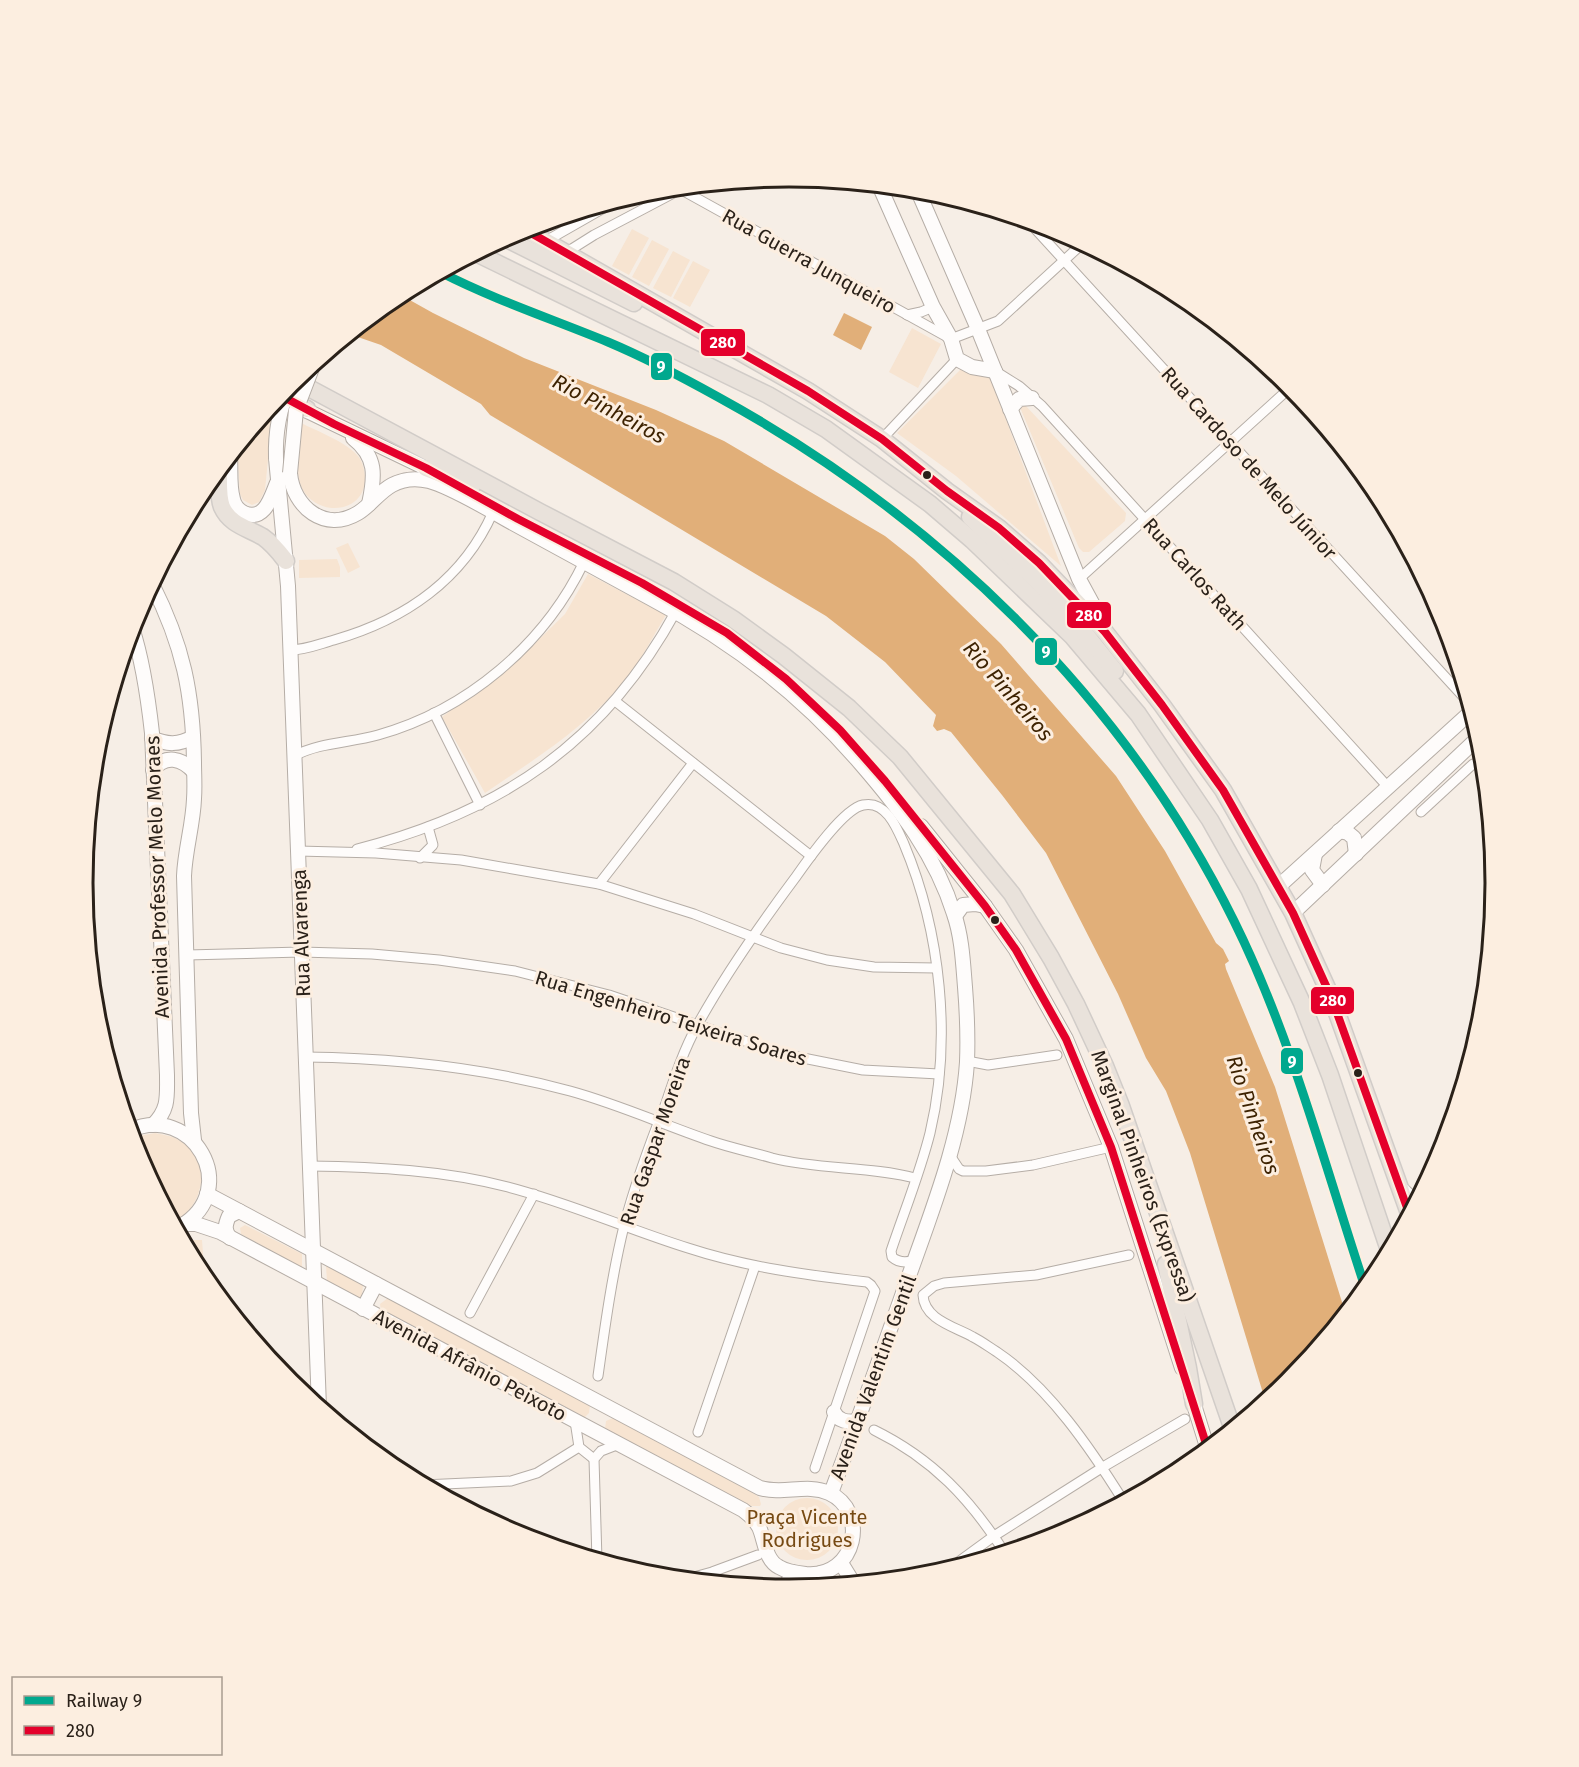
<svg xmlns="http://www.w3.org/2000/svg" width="1579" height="1767" font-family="'Fira Sans',sans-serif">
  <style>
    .green { fill: #f7e4d1 }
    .water { fill: #e1af79 }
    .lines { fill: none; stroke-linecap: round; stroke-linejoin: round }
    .street-casing { stroke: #b5ada6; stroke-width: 11 }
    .secondary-casing { stroke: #b5ada6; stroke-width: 16 }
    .highway-casing { stroke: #d1ccc8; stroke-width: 19 }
    .street { stroke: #fefcfb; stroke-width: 9 }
    .secondary { stroke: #fefcfb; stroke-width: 14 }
    .highway { stroke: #e9e2db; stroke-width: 16 }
    .secondary-bridge-casing { stroke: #b5ada6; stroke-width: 16; stroke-linecap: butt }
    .secondary-bridge { stroke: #fefcfb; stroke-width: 14 }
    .bus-1-casing { stroke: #fceee0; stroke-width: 12 }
    .bus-1 { stroke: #e4002b; stroke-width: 8 }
    .rail-1-casing { stroke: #fceee0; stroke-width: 14 }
    .rail-1 { stroke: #00a88e; stroke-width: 9 }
    .bus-dot { fill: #2a2119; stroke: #fceee0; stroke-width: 2 }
    .labels { text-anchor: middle; stroke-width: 6; stroke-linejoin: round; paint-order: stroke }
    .street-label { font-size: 20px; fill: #2a2119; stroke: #fceee0 }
    .park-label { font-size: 20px; fill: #774a13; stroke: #fceee0 }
    .water-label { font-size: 21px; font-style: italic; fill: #3e2302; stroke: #fceee0 }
    .rim { fill: none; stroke: #2a2119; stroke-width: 3 }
    .line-badge { stroke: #fceee0; stroke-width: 2 }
    .badge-label { font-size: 16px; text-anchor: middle; font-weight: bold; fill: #fff }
  </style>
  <rect width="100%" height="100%" fill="#f6eee6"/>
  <g class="green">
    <polygon points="632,229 649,238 629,275 612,266"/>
    <polygon points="652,240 669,249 649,286 632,277"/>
    <polygon points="673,251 690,260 671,297 653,288"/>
    <polygon points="693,261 710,270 690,307 673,298"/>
    <polygon points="912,328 941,344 918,388 889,372"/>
    <polygon points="961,369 972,375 990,377 1061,566 956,476 897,433"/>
    <polygon points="1024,404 1126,513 1125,521 1089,552 1083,552 1079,548 1019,405"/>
    <polygon points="271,407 273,408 265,490 259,502 252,505 243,500 240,494 237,447"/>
    <path d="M301,423C317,431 346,442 357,455C362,460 364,468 365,476C367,517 311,518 300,483C295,465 300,441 301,423Z"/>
    <polygon points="348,543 360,567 348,573 336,548"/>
    <polygon points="337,559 340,567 340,577 299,578 299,560"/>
    <path d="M588,574L666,615C653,636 642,659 627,678C588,726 535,759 485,793L442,717L516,662L565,614Z"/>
    <path d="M155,1133C165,1135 173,1136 182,1142C213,1163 204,1207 173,1223L136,1154L132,1140L139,1136Z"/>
    <polygon points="245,1225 302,1254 302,1268 241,1234 240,1228"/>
    <polygon points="191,1240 202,1240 205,1280 184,1244"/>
    <polygon points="326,1266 363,1285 362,1296 358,1298 327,1281"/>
    <polygon points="388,1298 590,1405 589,1413 584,1418 381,1310 380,1304"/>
    <polygon points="613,1418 750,1491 759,1497 761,1504 760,1506 751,1506 605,1429 606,1421"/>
    <circle cx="807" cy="1529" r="31"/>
  </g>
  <g class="water">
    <polygon points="399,294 433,313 524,358 656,410 724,441 885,536 914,559 1001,644 1116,776 1165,851 1216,943 1223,949 1229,961 1225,964 1226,969 1275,1087 1346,1315 1289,1384 1266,1403 1190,1153 1166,1091 1146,1058 1118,994 1046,853 1002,795 951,732 944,729 937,731 933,726 936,715 885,662 826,616 490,415 481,404 381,345 349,334"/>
    <polygon points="844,313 872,327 861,350 833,335"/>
  </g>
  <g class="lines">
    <defs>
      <g id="street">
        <polyline points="680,189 951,339 998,321 1083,243"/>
        <polyline points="1028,221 1470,704"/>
        <polyline points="546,241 616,201"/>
        <polyline points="567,252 594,235 685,187"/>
        <polyline points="907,315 921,312 933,307"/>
        <polyline points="995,371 1019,386 1042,406 1388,787"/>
        <polyline points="882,439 957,359"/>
        <polyline points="1079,579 1292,386"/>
        <path d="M290,650C306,650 319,644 334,640C404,620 463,580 493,512"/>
        <polyline points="615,701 811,856"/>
        <polyline points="434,713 480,805"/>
        <path d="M294,756C320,742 350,743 378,735C467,710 544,645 584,562"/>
        <polyline points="1421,812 1473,764 1477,763 1485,764"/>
        <path d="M357,849C501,812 604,743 676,611"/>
        <polyline points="298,851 376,853 461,860 599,884 694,914 781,948 827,960 874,967 936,968"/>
        <polyline points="420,858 433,845 428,827"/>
        <polyline points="599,884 693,763"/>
        <polyline points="187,955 301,952 372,954 439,960 515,971 609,995 783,1054 863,1070 939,1074"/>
        <path d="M305,1057C396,1058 482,1067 570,1091C618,1104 664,1125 711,1141C731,1148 752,1152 772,1158C819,1170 869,1166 915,1178"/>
        <polyline points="967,1061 988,1065 1057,1055"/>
        <polyline points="949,1154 959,1169 963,1171 986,1171 1033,1165 1111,1147"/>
        <path d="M309,1166C376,1167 443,1170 508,1187C570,1203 627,1229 688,1248C746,1267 806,1275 867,1282L871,1285L875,1291L815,1468"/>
        <polyline points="470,1313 534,1194"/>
        <path d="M598,1376C605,1326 612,1275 624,1226C635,1184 650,1143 666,1103C675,1076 684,1049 698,1024C726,973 760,925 795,878C807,861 843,809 863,805C886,800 897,828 904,844C941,932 952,1040 930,1133C920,1173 904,1212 891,1251L892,1257C899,1263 906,1263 914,1260"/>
        <polyline points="575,1421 579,1447 594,1459"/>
        <path d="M874,1430C933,1459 970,1499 1005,1553"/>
        <polyline points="698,1432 755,1266"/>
        <polyline points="423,1485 511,1481 537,1473 579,1447"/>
        <path d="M1124,1502C1091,1449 1049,1387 997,1352C989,1347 981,1341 973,1337C956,1327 924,1320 923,1295L934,1286L944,1283L1036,1275L1129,1255"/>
        <polyline points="597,1560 594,1459 601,1451 619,1444"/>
        <polyline points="946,1571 994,1536 1103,1467 1185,1419"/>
        <polyline points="683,1580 712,1572 758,1555"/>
      </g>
      <g id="secondary">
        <polyline points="879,185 933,307 951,339 957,359 972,367 995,371"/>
        <polyline points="917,189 978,329 1079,579 1104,625"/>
        <polyline points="299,407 436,473"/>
        <polyline points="1010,409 1019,399 1032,398"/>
        <path d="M353,438C377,457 375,476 369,504"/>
        <path d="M230,457C231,470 229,486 233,499C234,505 238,510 244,513C265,522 271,497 277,483"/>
        <polyline points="276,458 288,586 319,1407"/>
        <path d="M290,473C293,507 325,533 358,513C371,505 379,492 392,485C403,479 417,478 429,481C451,487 488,509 509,521C556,547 604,573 652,599C732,641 802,695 861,764C900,809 936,856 954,914C962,937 963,963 965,987C967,1012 968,1037 967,1062C962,1139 929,1218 904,1290C880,1358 856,1426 831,1493"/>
        <path d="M152,584C183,645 193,693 194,762C194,774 195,786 194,799C193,825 185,850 184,876L191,1113L194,1140"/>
        <path d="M132,628C143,661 148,697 152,733L167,1075C167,1097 169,1109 153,1125"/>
        <path d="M152,738C167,745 179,745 193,737"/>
        <path d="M153,770C165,754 182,758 194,772"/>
        <polyline points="921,826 985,906 1016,950 1066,1039 1111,1147 1182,1368"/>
        <polyline points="1339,831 1348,833 1354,838 1356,854"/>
        <polyline points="1315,854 1312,870 1323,885"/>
        <polyline points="1279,886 1472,711"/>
        <polyline points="1293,913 1480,736"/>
        <polyline points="955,916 963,905 975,904 985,906"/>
        <path d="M129,1131C192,1101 243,1189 181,1226"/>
        <polyline points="1400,1188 1411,1198 1420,1196"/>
        <path d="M184,1224H196L220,1232L743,1510C750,1515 755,1520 759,1527C765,1540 765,1560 779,1567C787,1572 797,1573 806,1574C857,1578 869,1511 829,1493C807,1483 783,1495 760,1488L207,1194"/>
        <path d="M230,1238C224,1230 225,1225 229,1216L239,1211"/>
        <polyline points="363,1309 376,1284"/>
        <polyline points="1191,1395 1208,1450"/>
        <path d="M834,1412C838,1422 848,1422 858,1421"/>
        <polyline points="841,1563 854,1584"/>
        <polyline points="821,1573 829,1587"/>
        <polyline points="785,1590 792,1572"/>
      </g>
      <g id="highway">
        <polyline points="524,229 808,391 882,439 947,491 999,528 1039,563 1105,632 1162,705 1223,790 1293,913 1332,999 1410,1216"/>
        <polyline points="505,238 634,303"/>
        <polyline points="476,253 768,395 826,429 930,504 972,540 1073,637 1138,714 1210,820 1249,889 1302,1003 1330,1075 1390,1253"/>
        <polyline points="294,380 540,512 674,582 733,619 784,656 849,708 900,757 1012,894 1051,958 1076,1004 1105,1066 1121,1106 1233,1430"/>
        <polyline points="280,395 307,409"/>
        <polyline points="426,468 472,486"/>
        <path d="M219,470C219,481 218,497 222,507C230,525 248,528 263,537C273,544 279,552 286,561"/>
        <polyline points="970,517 1038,582 1070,615 1115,671"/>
        <polyline points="1166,1264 1188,1368 1194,1404"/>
      </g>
    </defs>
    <use href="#street" class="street-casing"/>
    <use href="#secondary" class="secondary-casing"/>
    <use href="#highway" class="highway-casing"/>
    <use href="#street" class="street"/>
    <use href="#secondary" class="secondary"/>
    <use href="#highway" class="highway"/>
    <defs>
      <g id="secondary-bridge">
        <path d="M276,458C275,431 280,407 290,383"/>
        <polyline points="290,473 296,410 314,363"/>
      </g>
    </defs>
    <use href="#secondary-bridge" class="secondary-bridge-casing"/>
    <use href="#secondary-bridge" class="secondary-bridge"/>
    <defs>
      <g id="bus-1">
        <polyline points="524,229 808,391 882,439 947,491 999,528 1039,563 1105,632 1162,705 1223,790 1293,913 1332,999 1410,1216"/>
        <polyline points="280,395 334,424 426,468 518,519 642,583 727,633 786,679 840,730 885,781 985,906 1016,950 1066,1039 1111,1147 1208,1450"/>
      </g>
    </defs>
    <use href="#bus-1" class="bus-1-casing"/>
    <use href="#bus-1" class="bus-1"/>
    <defs>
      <path id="rail-1" d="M440,272C495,300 552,319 608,342C646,358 682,377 718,397C937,517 1123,696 1234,921C1292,1038 1325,1167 1366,1290"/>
    </defs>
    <use href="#rail-1" class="rail-1-casing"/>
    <use href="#rail-1" class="rail-1"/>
  </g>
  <g class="bus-dot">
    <circle cx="927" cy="475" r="5"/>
    <circle cx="995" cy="920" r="5"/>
    <circle cx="1358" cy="1073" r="5"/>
  </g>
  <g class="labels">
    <g class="street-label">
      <text transform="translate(809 261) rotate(29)" y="7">Rua Guerra Junqueiro</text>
      <text transform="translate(1249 463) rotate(48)" y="7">Rua Cardoso de Melo Júnior</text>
      <text transform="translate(1195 574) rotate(48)" y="7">Rua Carlos Rath</text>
      <text transform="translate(157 877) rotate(-92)" y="7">Avenida Professor Melo Moraes</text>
      <text transform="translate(301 933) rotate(-92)" y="7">Rua Alvarenga</text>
      <text transform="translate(671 1018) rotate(17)" y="7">Rua Engenheiro Teixeira Soares</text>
      <text transform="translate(655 1141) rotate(-71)" y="7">Rua Gaspar Moreira</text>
      <text transform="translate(1143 1176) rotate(70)" y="7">Marginal Pinheiros (Expressa)</text>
      <text transform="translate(470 1365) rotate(28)" y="7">Avenida Afrânio Peixoto</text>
      <text transform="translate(873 1377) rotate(-70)" y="7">Avenida Valentim Gentil</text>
    </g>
    <g class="park-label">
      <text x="807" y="1524">Praça Vicente<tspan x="807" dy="23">Rodrigues</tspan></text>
    </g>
    <g class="water-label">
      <text transform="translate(609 409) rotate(28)" y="7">Rio Pinheiros</text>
      <text transform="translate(1008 691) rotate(49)" y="7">Rio Pinheiros</text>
      <text transform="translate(1253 1115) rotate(71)" y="7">Rio Pinheiros</text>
    </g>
  </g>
  <path d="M0 0H1579V1767H0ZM93 883a696 696 0 1 1 1392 0a696 696 0 1 1-1392 0Z" fill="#fceee0" fill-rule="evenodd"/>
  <path class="rim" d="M93 883a696 696 0 1 1 1392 0a696 696 0 1 1-1392 0Z"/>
  <g class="line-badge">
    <rect x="700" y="328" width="46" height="29" rx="6" fill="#e4002b"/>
    <rect x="650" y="352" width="23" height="29" rx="6" fill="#00a88e"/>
    <rect x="1066" y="601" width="46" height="28" rx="6" fill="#e4002b"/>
    <rect x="1034" y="637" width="24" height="29" rx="6" fill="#00a88e"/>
    <rect x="1310" y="986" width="45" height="29" rx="6" fill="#e4002b"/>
    <rect x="1280" y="1047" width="24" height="28" rx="6" fill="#00a88e"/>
  </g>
  <g class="badge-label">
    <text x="723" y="348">280</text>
    <text x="661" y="372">9</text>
    <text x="1089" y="621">280</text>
    <text x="1046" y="657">9</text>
    <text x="1333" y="1006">280</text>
    <text x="1292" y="1067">9</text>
  </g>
  <rect x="12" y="1677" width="210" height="78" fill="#fceee0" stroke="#a89c90" stroke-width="1.5"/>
  <rect x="24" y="1696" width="30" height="9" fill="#00a88e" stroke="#a89c90" stroke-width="1.5"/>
  <text x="66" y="1707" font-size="18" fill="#2a2119">Railway 9</text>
  <rect x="24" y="1726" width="30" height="9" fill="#e4002b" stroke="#a89c90" stroke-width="1.5"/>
  <text x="66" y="1737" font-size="18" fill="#2a2119">280</text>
</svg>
